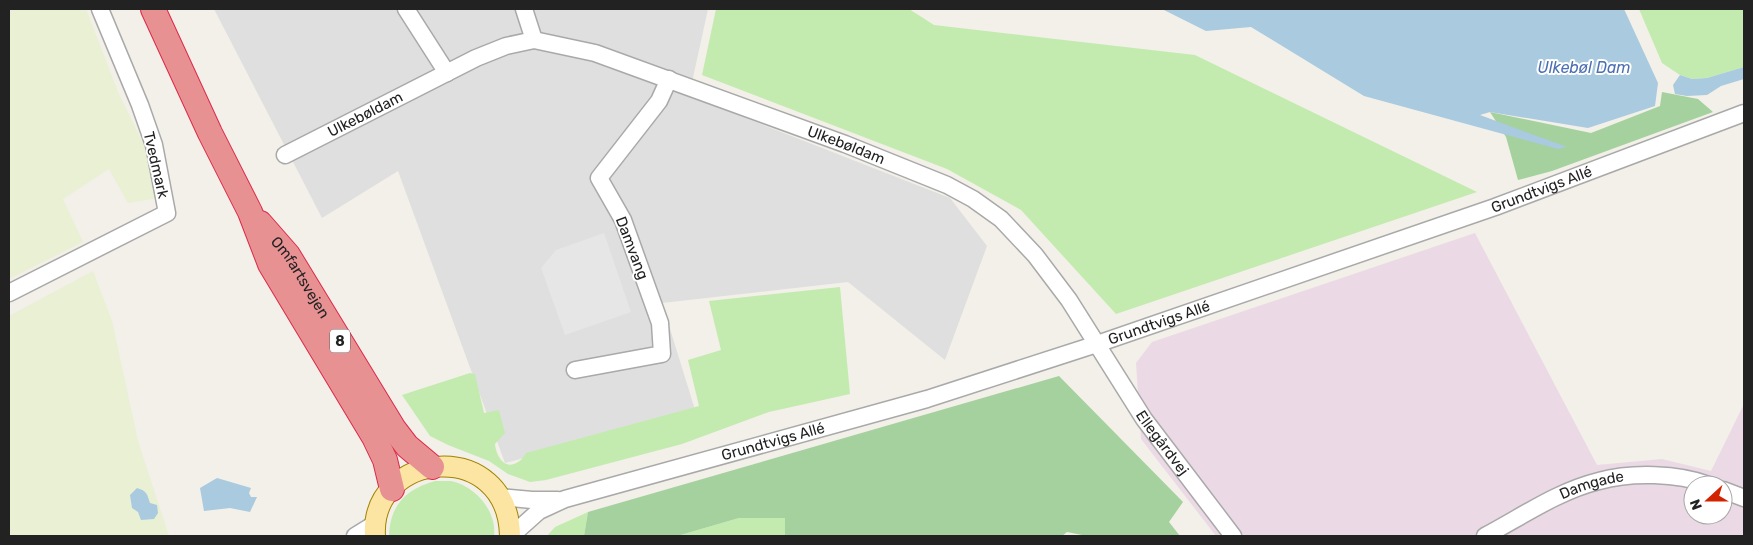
<svg xmlns="http://www.w3.org/2000/svg" width="1753" height="545" font-family="Rubik,sans-serif">
  <style>
    .residential { fill: #e0dfdf }
    .industrial { fill: #ebdae5; fill-rule: evenodd }
    .farmland { fill: #e9f0d4 }
    .grass { fill: #c3ebaf }
    .forest { fill: #a4d19d }
    .parking { fill: #e6e6e6 }
    .water { fill: #a9cadf }
    .lines { fill: none; stroke-linecap: round; stroke-linejoin: round }
    .minor-casing { stroke: #a9a9a9; stroke-width: 19 }
    .major-casing { stroke: #9f8400; stroke-width: 22 }
    .highway-casing { stroke: #dd2949; stroke-width: 26 }
    .minor { stroke: #fff; stroke-width: 16 }
    .major { stroke: #fce4a3; stroke-width: 20 }
    .highway { stroke: #e89193; stroke-width: 24 }
    .labels { text-anchor: middle; stroke-width: 4; stroke-linejoin: round; paint-order: stroke }
    .shield { fill: #fff; stroke: #646464; stroke-width: 1 }
    .shield-label { font-size: 14px; font-weight: bold; fill: #222 }
    .street-label { font-size: 15px; fill: #222; stroke: #fff }
    .water-label { font-size: 16px; font-style: italic; fill: #4c6fb3; stroke: #fff }
  </style>
  <rect width="100%" height="100%" fill="#f2f0e8"/>
  <polygon class="residential" points="214,9 708,9 689,96 950,198 987,246 945,360 848,282 662,303 696,413 505,463 398,171 322,218"/>
  <path class="industrial" d="M1475,233L1597,465L1662,459L1711,471L1744,404V536H1216L1141,439L1136,363L1152,342ZM1693,485H1723V515H1693Z"/>
  <g class="farmland">
    <polygon points="9,9 86,9 118,92 155,168 158,198 128,203 109,169 63,199 83,242 9,279"/>
    <polygon points="93,271 112,321 138,441 169,536 9,536 9,316"/>
  </g>
  <g class="grass">
    <polygon points="716,9 909,9 934,25 1195,55 1477,192 1116,314 1021,210 947,169 702,75"/>
    <polygon points="1639,9 1744,9 1744,67 1707,78 1692,79 1680,75 1662,63"/>
    <path d="M840,287L850,394L769,412L682,444L546,480L530,482L508,474L489,461L448,445L430,436L402,395L470,373L475,374L484,413L499,410L505,433L495,444C496,455 504,471 518,462C521,461 524,456 526,453L699,406L688,360L721,350L709,301Z"/>
    <path d="M435,481C440,481 446,481 451,481C475,486 497,511 494,536H389C390,505 406,489 435,481Z"/>
    <polygon points="588,512 584,536 547,536 555,527"/>
    <polygon points="739,518 786,518 785,536 677,536"/>
  </g>
  <g class="forest">
    <polygon points="1662,92 1698,99 1713,112 1552,171 1518,180 1506,137 1490,112 1591,133 1660,106"/>
    <polygon points="1059,376 1183,502 1169,522 1180,536 1087,536 1067,532 1062,536 785,536 785,518 739,518 677,536 584,536 588,512"/>
  </g>
  <polygon class="parking" points="604,233 631,312 565,335 541,268 556,250"/>
  <g class="water">
    <polygon points="1158,9 1624,9 1658,83 1655,106 1588,128 1490,112 1480,115 1567,147 1558,149 1364,96 1251,27 1206,31 1164,10"/>
    <polygon points="1744,67 1744,79 1721,86 1707,95 1687,96 1675,94 1673,85 1680,75 1692,79 1707,78"/>
    <polygon points="217,478 251,488 249,493 251,497 257,497 250,512 230,508 204,511 200,488"/>
    <path d="M137,488C147,491 147,494 150,503L157,505L158,513L154,519L141,520L138,512L132,508L130,495Z"/>
  </g>
  <g class="lines">
    <defs>
      <g id="minor">
        <polyline points="406,9 447,73"/>
        <polyline points="524,9 534,40"/>
        <path id="s1" d="M285,155L476,58L506,46L534,40L595,53L845,144L947,185L973,199L1001,219L1035,255L1069,300L1144,419L1233,536"/>
        <polyline points="9,293 167,213 154,145 140,105 100,9"/>
        <polyline points="575,370 662,354 660,323 623,220 599,178 659,101 669,79"/>
        <polyline points="1723,490 1744,498"/>
        <polyline points="500,497 532,500 558,500"/>
        <polyline points="355,536 376,523"/>
        <path id="s2" d="M511,536L539,511L565,499L927,399L1097,344L1495,207L1744,113"/>
        <path id="s3" d="M1485,536C1521,517 1558,491 1599,481C1631,472 1678,473 1709,485"/>
      </g>
      <path id="major" d="M375,536C370,450 508,437 510,536"/>
      <g id="highway">
        <polyline points="153,9 210,133 250,212 270,264 374,437 385,460 392,489"/>
        <path id="s4" d="M260,223L288,255L394,429L407,446L432,467"/>
      </g>
    </defs>
    <use href="#minor" class="minor-casing"/>
    <use href="#major" class="major-casing"/>
    <use href="#highway" class="highway-casing"/>
    <use href="#minor" class="minor"/>
    <use href="#major" class="major"/>
    <use href="#highway" class="highway"/>
  </g>
  <g class="labels">
    <rect class="shield" x="330" y="329.5" width="20" height="23" rx="4"/>
    <g class="shield-label">
      <text x="340" y="346">8</text>
    </g>
    <g class="street-label">
      <text dy="5" stroke="none"><textPath href="#s1" startOffset="90">Ulkebøldam</textPath></text>
      <text dy="5" stroke="none"><textPath href="#s1" startOffset="605">Ulkebøldam</textPath></text>
      <text transform="translate(156 165) rotate(77)" y="5">Tvedmark</text>
      <text dy="5" stroke="none"><textPath href="#s2" startOffset="1091">Grundtvigs Allé</textPath></text>
      <text transform="translate(632 248) rotate(69)" y="5">Damvang</text>
      <text dy="5" stroke="none"><textPath href="#s4" startOffset="68">Omfartsvejen</textPath></text>
      <text dy="5" stroke="none"><textPath href="#s2" startOffset="686">Grundtvigs Allé</textPath></text>
      <text dy="5" stroke="none"><textPath href="#s2" startOffset="282">Grundtvigs Allé</textPath></text>
      <text dy="5" stroke="none"><textPath href="#s1" startOffset="1054">Ellegårdvej</textPath></text>
      <text dy="5" stroke="none"><textPath href="#s3" startOffset="119">Damgade</textPath></text>
    </g>
    <g class="water-label">
      <text x="1584" y="73">Ulkebøl Dam</text>
    </g>
  </g>
  <rect width="1753" height="545" fill="none" stroke="#222222" stroke-width="20"/>
  <g transform="translate(1708 500) rotate(249)"><circle r="24" fill="#ffffff" stroke="#a7a7a7"/>
  <path d="M0-4L9 19L0 12L-9 19Z" fill="#d32200"/>
  <text y="-8" font-size="14" font-weight="bold" text-anchor="middle" fill="#222222">N</text>
  </g>
</svg>
